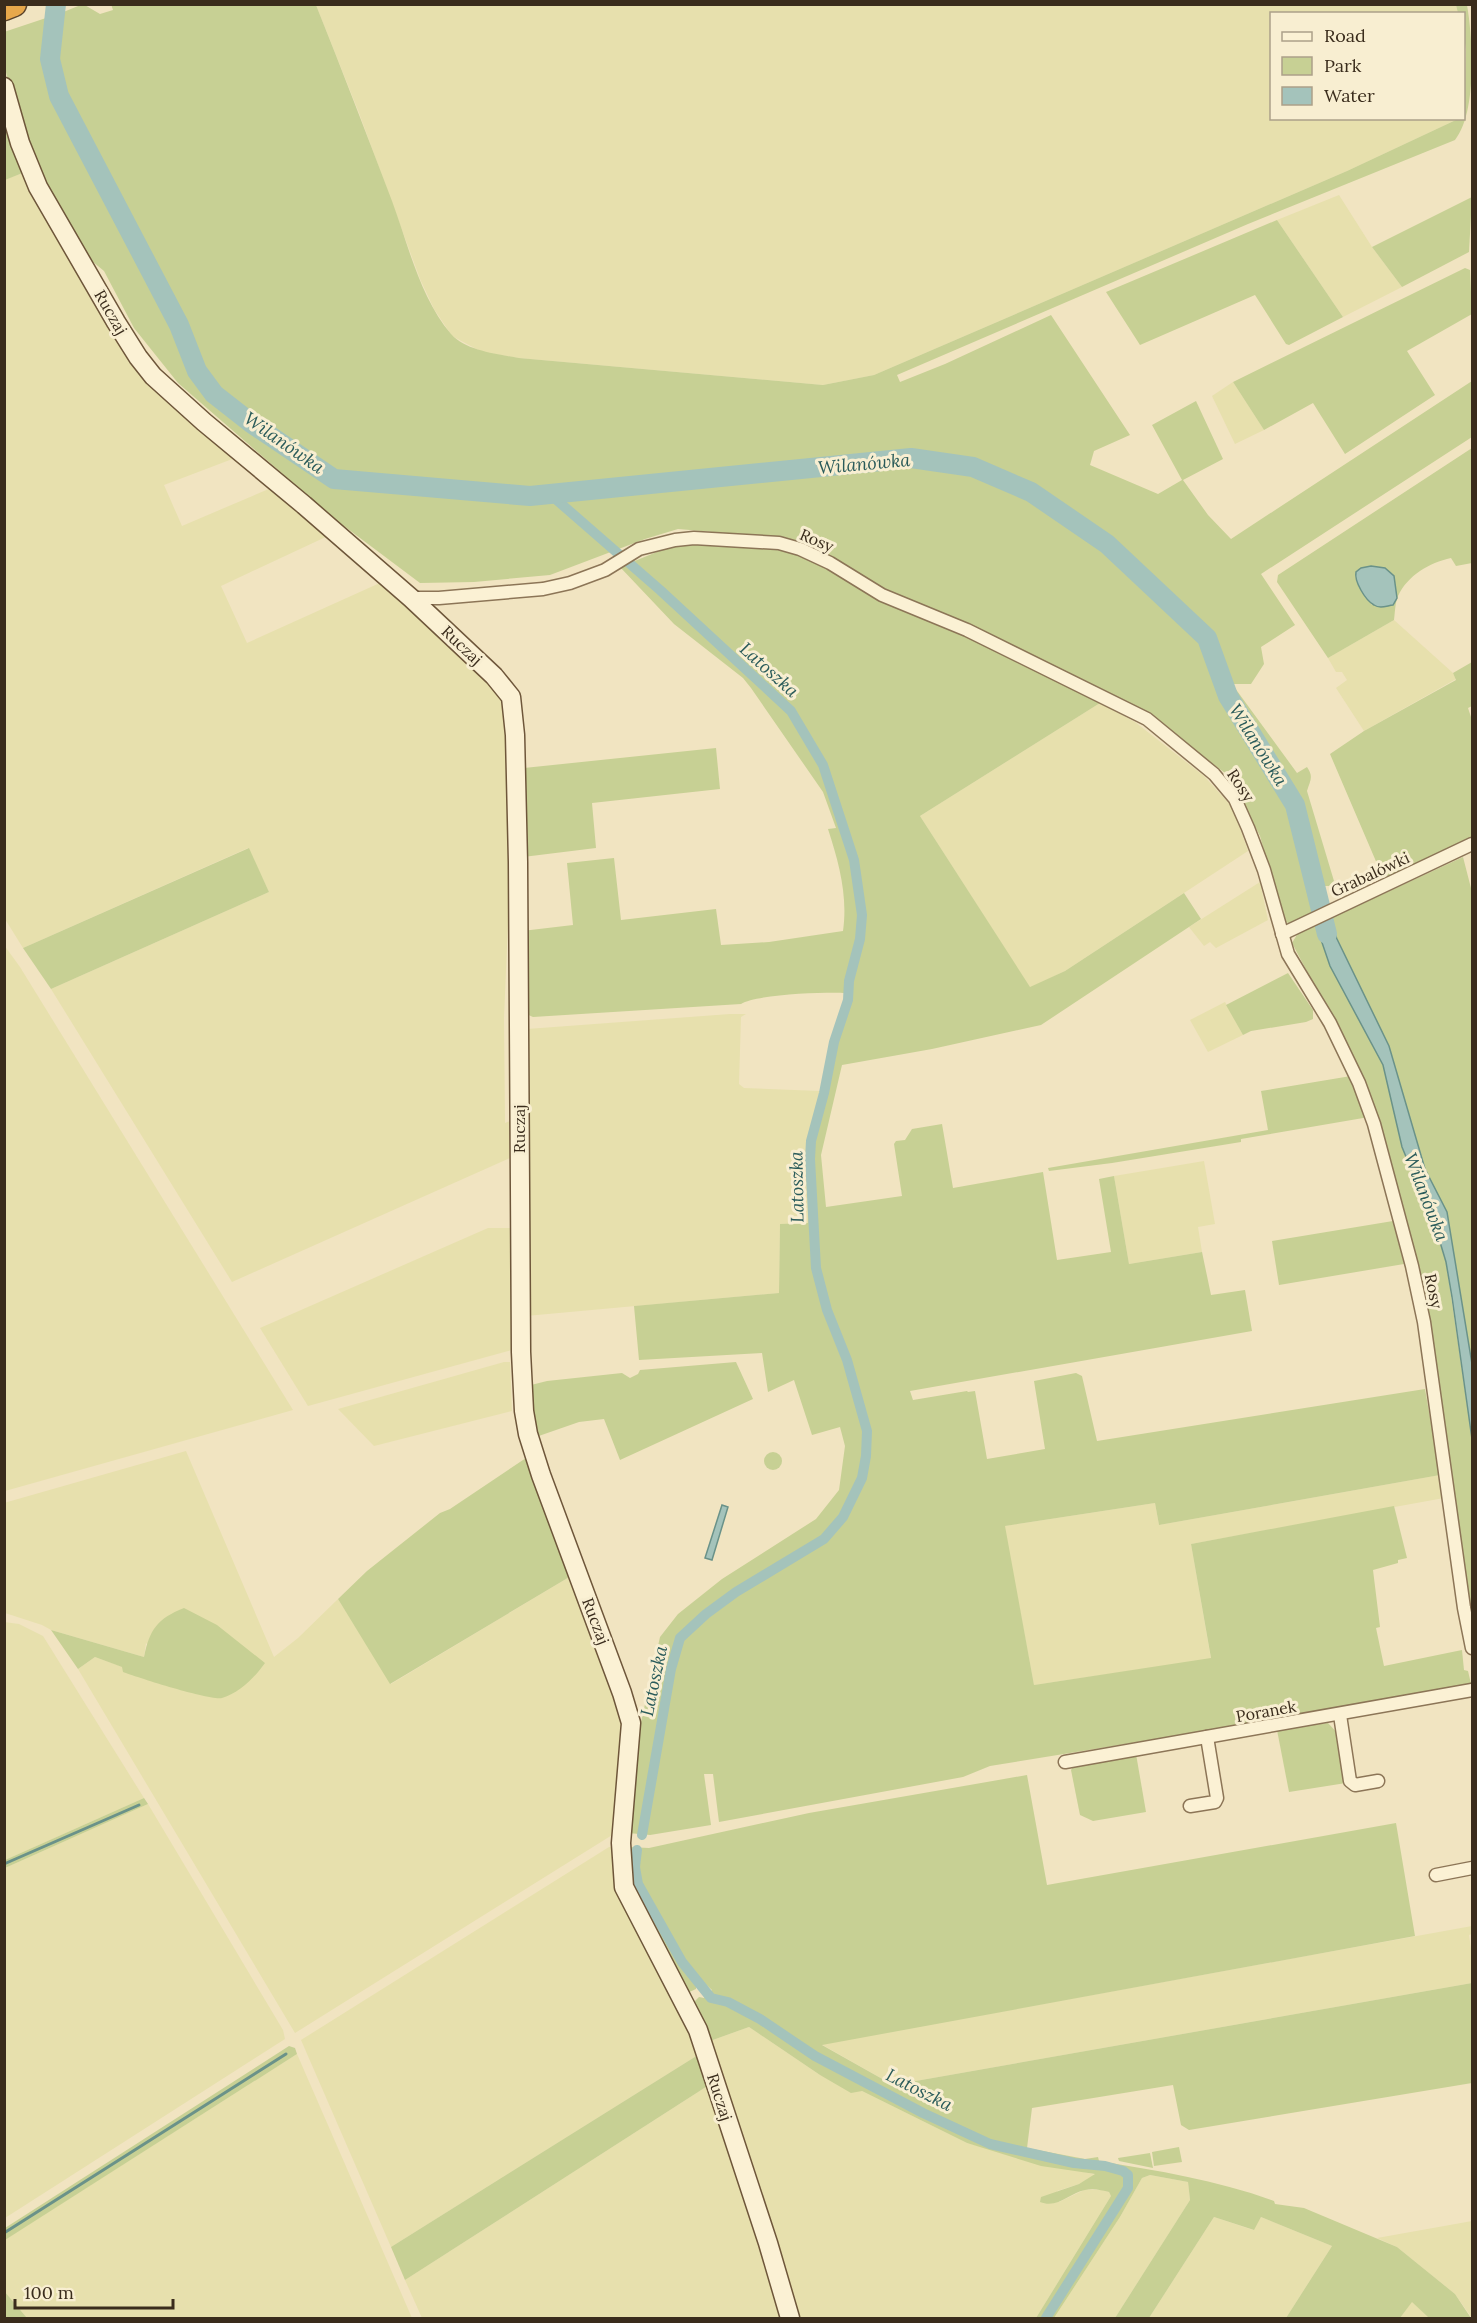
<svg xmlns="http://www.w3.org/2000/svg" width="1477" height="2323" font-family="Lora,serif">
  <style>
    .farmland { fill: #e7e0ad }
    .green { fill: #c7d094; fill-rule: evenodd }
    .water { fill: #a4c3bb; stroke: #6a9289; stroke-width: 1.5 }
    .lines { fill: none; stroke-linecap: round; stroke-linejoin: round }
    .stream { stroke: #6a9289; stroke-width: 3 }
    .canal { stroke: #a4c3bb; stroke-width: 10 }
    .river { stroke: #a4c3bb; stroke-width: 20 }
    .street-casing { stroke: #8c7557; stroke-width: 15 }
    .secondary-casing { stroke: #6e563a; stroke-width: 21 }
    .highway-casing { stroke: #59422b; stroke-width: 27 }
    .street { stroke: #fbf1d4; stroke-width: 12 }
    .secondary { stroke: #fbf1d4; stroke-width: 18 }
    .highway { stroke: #e7a84b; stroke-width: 24 }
    .labels { text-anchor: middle; stroke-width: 6; stroke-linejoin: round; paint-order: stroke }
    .street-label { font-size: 16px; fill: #3a2c1c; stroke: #f8eed1 }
    .water-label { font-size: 18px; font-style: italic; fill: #2a5b5a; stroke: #f8eed1 }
  </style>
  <rect width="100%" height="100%" fill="#f1e4c1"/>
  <g class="farmland">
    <polygon points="316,5 1456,5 1458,13 1272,14 1272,118 1458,119 1347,171 874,375 823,385 519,358 482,352 452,336 434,309 420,279 359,113"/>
    <polygon points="25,172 139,369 235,458 164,485 182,526 271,488 330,535 221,586 247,643 382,582 506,698 509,899 504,1018 505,1123 510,1121 510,1158 232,1282 51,989 269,892 248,848 23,948 5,919 4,180"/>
    <polygon points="1339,195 1372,247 1402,287 1343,317 1277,220"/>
    <polygon points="1233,382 1264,430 1235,444 1212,396"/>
    <polygon points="1394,620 1453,673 1456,679 1364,731 1336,688 1347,680 1342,672 1336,672 1328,658"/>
    <polygon points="1100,703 1135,722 1204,776 1233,808 1248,851 1065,971 1030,988 920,816"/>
    <polygon points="1260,882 1268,920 1216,948 1210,942 1204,946 1189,927"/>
    <polygon points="4,945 20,967 293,1410 5,1491"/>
    <polygon points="1225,1002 1243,1035 1208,1052 1190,1020"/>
    <polygon points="730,1014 746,1014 741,1017 739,1084 744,1088 820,1091 806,1149 809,1188 808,1224 780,1224 779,1293 526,1316 527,1029"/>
    <polygon points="1204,1161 1215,1224 1198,1227 1202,1252 1129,1264 1114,1176"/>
    <polygon points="488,1228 511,1228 512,1350 308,1406 260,1328"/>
    <polygon points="504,1362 510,1362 512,1411 374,1446 338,1409"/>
    <polygon points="186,1451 274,1657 298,1638 338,1599 391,1684 571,1576 626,1723 617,1832 295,2033 78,1669 95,1657 195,1693 146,1643 144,1657 51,1630 42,1625 5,1613 4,1503"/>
    <polygon points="1440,1475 1444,1498 1191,1544 1211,1659 1034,1685 1004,1526 1155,1503 1159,1525"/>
    <polygon points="4,1622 19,1624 43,1636 144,1798 5,1860"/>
    <polygon points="148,1804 283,2030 285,2039 5,2218 5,1868"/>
    <polygon points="609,1847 614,1847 686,2018 698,2055 391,2247 301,2040"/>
    <polygon points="1472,1926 1472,1934 1469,1935 1472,1956 1472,1983 893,2085 821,2044"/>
    <polygon points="749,2027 820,2075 862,2091 967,2143 1096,2175 1079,2184 1057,2191 1059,2202 1084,2190 1102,2190 1109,2192 1111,2196 1036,2318 797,2318 710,2041"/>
    <polygon points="297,2054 412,2318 27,2318 5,2292 4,2240"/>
    <polygon points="709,2085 784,2318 422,2318 405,2280"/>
    <polygon points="1150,2175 1188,2182 1190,2200 1115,2318 1054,2318 1120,2217 1142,2178"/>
    <polygon points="1214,2217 1253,2230 1261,2217 1332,2246 1286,2318 1149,2318"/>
    <polygon points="1472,2221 1472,2318 1455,2294 1397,2247 1377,2238"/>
    <polygon points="1412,2301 1429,2318 1400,2318"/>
  </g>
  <g class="green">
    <path d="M83,4L100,14L113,10L111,4L316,5C342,70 367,135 392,201C408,244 420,298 451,334C466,351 498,354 519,358L823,385L874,375L1347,171L1458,119L1464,118L1466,49L1464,37V14L1458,13L1456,5H1467C1473,39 1477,113 1455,140L1248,224L897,375L900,382L945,364L1051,315L1130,435L1094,451L1090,465L1158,494L1182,480L1152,425L1196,401L1223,459L1183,480L1208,515L1231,539L1472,381V437L1261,574L1295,625L1261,647L1264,664L1251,684H1232L1297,773L1307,767C1314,777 1310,781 1307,791L1334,881L1329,886H1323L1329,907L1290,924L1284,921L1260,836L1229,776L1147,714L969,626L885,589L815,547L772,537L678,529L645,539L550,575L474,582L420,583L336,520L178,383L134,328L104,271L87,257L41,180L12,102L5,67L4,32L52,16C48,36 45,56 49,76C54,106 74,134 88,160L96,156L61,87L57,68L61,13Z"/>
    <polygon points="4,115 25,172 5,180 4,180"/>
    <polygon points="1472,197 1469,252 1402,287 1372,247"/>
    <polygon points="1277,220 1343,317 1289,345 1286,344 1255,295 1140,345 1106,292"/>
    <polygon points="1465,268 1470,270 1472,314 1407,351 1435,395 1345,454 1313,403 1264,430 1233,382"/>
    <path d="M1472,448V563L1456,566L1451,558C1429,563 1408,575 1398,596C1395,603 1395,613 1394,620L1328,658L1277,582L1278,575ZM1371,566L1385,568L1372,605L1356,580L1361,568Z"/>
    <path d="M700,543L779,548L797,552L879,600L962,633L1100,703L920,816L1030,987L1065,971L1184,893L1201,919L1041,1025L932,1049L842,1065L821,1155L826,1207L902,1196L894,1144L896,1141L905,1140L912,1129L942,1124L953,1188L1043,1172L1057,1260L1111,1252L1099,1179L1114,1176L1129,1264L1202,1252L1211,1295L1245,1290L1252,1331L910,1391L913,1400L967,1391L968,1392L975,1391L987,1459L1045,1449L1034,1381L1076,1373L1082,1376L1097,1441L1425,1389L1440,1475L1159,1525L1155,1503L1005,1526L1034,1685L1211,1658L1191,1544L1394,1506L1407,1558L1398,1560V1563L1373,1570L1380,1627L1376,1628L1384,1666L1462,1650L1464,1670L1468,1671L1472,1688L990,1766L963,1777L719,1822L713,1774H704L711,1825L650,1835L628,1833L641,1722L660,1637L678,1614L722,1579L816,1519L839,1490L845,1446L840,1427L812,1435L794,1380L768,1392L762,1353L639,1360L634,1306L779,1293L780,1224L808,1223L809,1188L806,1149L846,993C825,992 757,994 741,1004L533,1017L524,1013L522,931L573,925L567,863L614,858L621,920L716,909L721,945L769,942L843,931C848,896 839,863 828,829L836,828L823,792L751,688L743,678L674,624L620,567L669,547Z"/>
    <polygon points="1472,662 1472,706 1468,708 1472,720 1472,841 1384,880 1330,754 1364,731 1456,680 1453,673"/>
    <polygon points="716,748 720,789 592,803 596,848 523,857 524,768"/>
    <polygon points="249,848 269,892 51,989 23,948"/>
    <polygon points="1463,857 1472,892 1472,1364 1447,1212 1425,1169 1389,1046 1337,939 1329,919"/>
    <polygon points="1316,925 1330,966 1383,1065 1415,1182 1437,1232 1446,1262 1472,1439 1472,1624 1429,1342 1427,1302 1340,1034 1292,943 1298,933"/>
    <polygon points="1288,973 1313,1010 1313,1019 1306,1022 1251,1031 1243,1035 1226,1005"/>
    <polygon points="1351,1076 1369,1117 1241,1139 1241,1142 1112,1163 1049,1171 1048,1168 1268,1130 1261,1091"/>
    <polygon points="1393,1221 1404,1264 1279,1285 1272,1241"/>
    <polygon points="736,1362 753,1399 620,1460 604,1419 579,1422 533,1438 531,1385 547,1381 622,1373 630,1378 638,1374 640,1370"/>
    <circle cx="773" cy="1461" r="9"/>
    <polygon points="526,1458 571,1576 390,1684 338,1599 367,1571 440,1513 450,1509"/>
    <path d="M184,1608L217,1625L265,1663C255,1677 240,1693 222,1698C211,1701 136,1677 123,1672L122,1667L95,1657L78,1669L51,1630L144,1657C150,1629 157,1619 184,1608Z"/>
    <polygon points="1328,1723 1339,1735 1346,1783 1289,1792 1277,1730"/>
    <polygon points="1136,1754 1146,1812 1093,1821 1080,1815 1071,1770 1074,1765"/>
    <path d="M1027,1775L1047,1885L1396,1823L1415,1936L822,2045L893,2085L1472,1983V2083L1189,2130L1181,2125L1173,2085L1032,2108L1027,2148L1085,2159L1098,2157L1099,2161C1159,2171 1217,2180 1274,2201L1275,2204L1304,2208L1397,2247L1455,2294L1471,2318H1429L1412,2302L1400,2318H1286L1332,2246L1261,2217L1254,2230L1214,2217L1149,2318H1115L1190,2200L1188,2182L1150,2175L1142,2178L1120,2217L1054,2318H1036L1111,2196L1109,2192C1102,2190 1093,2188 1085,2190C1069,2193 1058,2209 1040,2202L1041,2197L1079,2184L1095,2174L1041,2166L967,2143L862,2091L851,2093L820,2075L749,2027L710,2041L691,2005L699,1997L704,1998L712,1990L701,1980L696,1984V1989L685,1994L636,1903L628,1873V1847L649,1848L809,1813Z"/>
    <polygon points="144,1798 148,1804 5,1868 5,1860"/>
    <polygon points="289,2046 295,2048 297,2054 5,2240 5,2228"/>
    <polygon points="698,2055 709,2085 405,2280 391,2247"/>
    <polygon points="1179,2147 1182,2162 1154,2166 1152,2152"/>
    <polygon points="1150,2153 1153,2168 1119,2161 1118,2158"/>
    <polygon points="4,2292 5,2292 27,2318 5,2318"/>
  </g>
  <g class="water">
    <path d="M1371,566L1385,568L1394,576L1397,598L1393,605C1386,606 1380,609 1374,605C1365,600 1354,581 1356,572L1361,568Z"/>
    <polygon points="1329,919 1337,939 1389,1046 1425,1169 1447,1212 1472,1364 1472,1439 1452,1297 1446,1262 1437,1232 1402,1147 1383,1065 1330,966 1316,925"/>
    <polygon points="722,1505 728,1507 712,1560 705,1558"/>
  </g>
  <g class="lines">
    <g class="stream">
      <polyline points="4,1864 139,1805"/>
      <polyline points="4,2233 286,2054"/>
    </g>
    <g class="canal">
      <polyline points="551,495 660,590 791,711 823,765 854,860 862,915 860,939 849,981 848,1000 834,1042 824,1093 811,1141 810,1159 816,1268 827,1310 847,1360 867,1431 866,1456 862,1478 843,1517 824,1539 736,1592 706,1614 680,1638 671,1669 642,1835"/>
      <polyline points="637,1850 635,1867 638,1884 682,1962 711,1998 728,2002 760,2019 815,2056 923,2113 990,2144 1074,2163 1105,2166 1123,2171 1128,2175 1128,2188 1046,2318"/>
    </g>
    <polyline class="river" points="56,4 50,59 59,96 179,325 197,371 214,394 251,423 334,479 530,496 911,458 973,467 1031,492 1107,544 1207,638 1228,696 1295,805 1327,934"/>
    <defs>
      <g id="street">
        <polyline points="411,598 439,598 543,589 570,583 605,570 639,549 675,540 694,538 779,543 800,549 830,563 882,595 967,630 1147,719 1214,774 1235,799 1248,828 1264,870 1288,954 1330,1023 1359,1083 1374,1124 1412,1266 1424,1322 1464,1608 1472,1648"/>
        <polyline points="1282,934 1472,844"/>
        <polyline points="1340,1715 1350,1781 1355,1785 1378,1781"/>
        <polyline points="1065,1762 1472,1690"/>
        <polyline points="1190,1806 1215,1802 1217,1798 1207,1737"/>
        <polyline points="1436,1875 1472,1868"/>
      </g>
      <polyline id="secondary" points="4,87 20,143 38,187 116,322 138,357 153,376 204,422 304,505 411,598 494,676 511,697 515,735 518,862 521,1352 524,1411 528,1434 541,1475 622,1693 631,1723 621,1843 624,1887 698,2030 768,2243 790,2318"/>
      <polyline id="highway" points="4,8 14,4"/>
    </defs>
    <use href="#street" class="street-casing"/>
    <use href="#secondary" class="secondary-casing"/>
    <use href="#highway" class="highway-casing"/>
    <use href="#street" class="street"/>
    <use href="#secondary" class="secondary"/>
    <use href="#highway" class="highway"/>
  </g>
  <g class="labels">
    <g class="street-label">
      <text transform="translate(111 312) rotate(60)" y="6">Ruczaj</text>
      <text transform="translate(817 540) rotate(23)" y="6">Rosy</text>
      <text transform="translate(462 645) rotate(43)" y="6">Ruczaj</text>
      <text transform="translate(1241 785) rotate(56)" y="6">Rosy</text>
      <text transform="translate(1370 874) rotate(-25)" y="6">Grabalówki</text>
      <text transform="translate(519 1129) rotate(-90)" y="6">Ruczaj</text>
      <text transform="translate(1434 1291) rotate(78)" y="6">Rosy</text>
      <text transform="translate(596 1621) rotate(69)" y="6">Ruczaj</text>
      <text transform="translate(1266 1711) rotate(-10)" y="6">Poranek</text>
      <text transform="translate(720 2097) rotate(72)" y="6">Ruczaj</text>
    </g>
    <g class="water-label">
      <text transform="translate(284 443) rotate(35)" y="6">Wilanówka</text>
      <text transform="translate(864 464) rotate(-5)" y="6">Wilanówka</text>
      <text transform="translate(769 670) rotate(42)" y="6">Latoszka</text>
      <text transform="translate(1258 745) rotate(58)" y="6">Wilanówka</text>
      <text transform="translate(797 1187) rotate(-91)" y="6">Latoszka</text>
      <text transform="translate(1426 1197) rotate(69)" y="6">Wilanówka</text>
      <text transform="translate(654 1681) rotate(-78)" y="6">Latoszka</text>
      <text transform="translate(919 2090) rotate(27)" y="6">Latoszka</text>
    </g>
  </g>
  <rect width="1477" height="2323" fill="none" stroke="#3a2c1c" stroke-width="12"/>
  <rect x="1270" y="12" width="195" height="108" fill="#f8eed1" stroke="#aca089" stroke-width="1.5"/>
  <rect x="1282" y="32" width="30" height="9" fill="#fbf1d4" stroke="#aca089" stroke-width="1.5"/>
  <text x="1324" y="42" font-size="18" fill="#3a2c1c">Road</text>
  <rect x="1282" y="57" width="30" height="18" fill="#c7d094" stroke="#aca089" stroke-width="1.5"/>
  <text x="1324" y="72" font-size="18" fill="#3a2c1c">Park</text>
  <rect x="1282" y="87" width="30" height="18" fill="#a4c3bb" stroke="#aca089" stroke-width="1.5"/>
  <text x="1324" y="102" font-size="18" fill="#3a2c1c">Water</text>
  <path d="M15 2299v9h158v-9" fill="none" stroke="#3a2c1c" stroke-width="3"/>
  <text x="24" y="2299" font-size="18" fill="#3a2c1c" stroke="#f8eed1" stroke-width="4.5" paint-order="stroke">100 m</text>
</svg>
